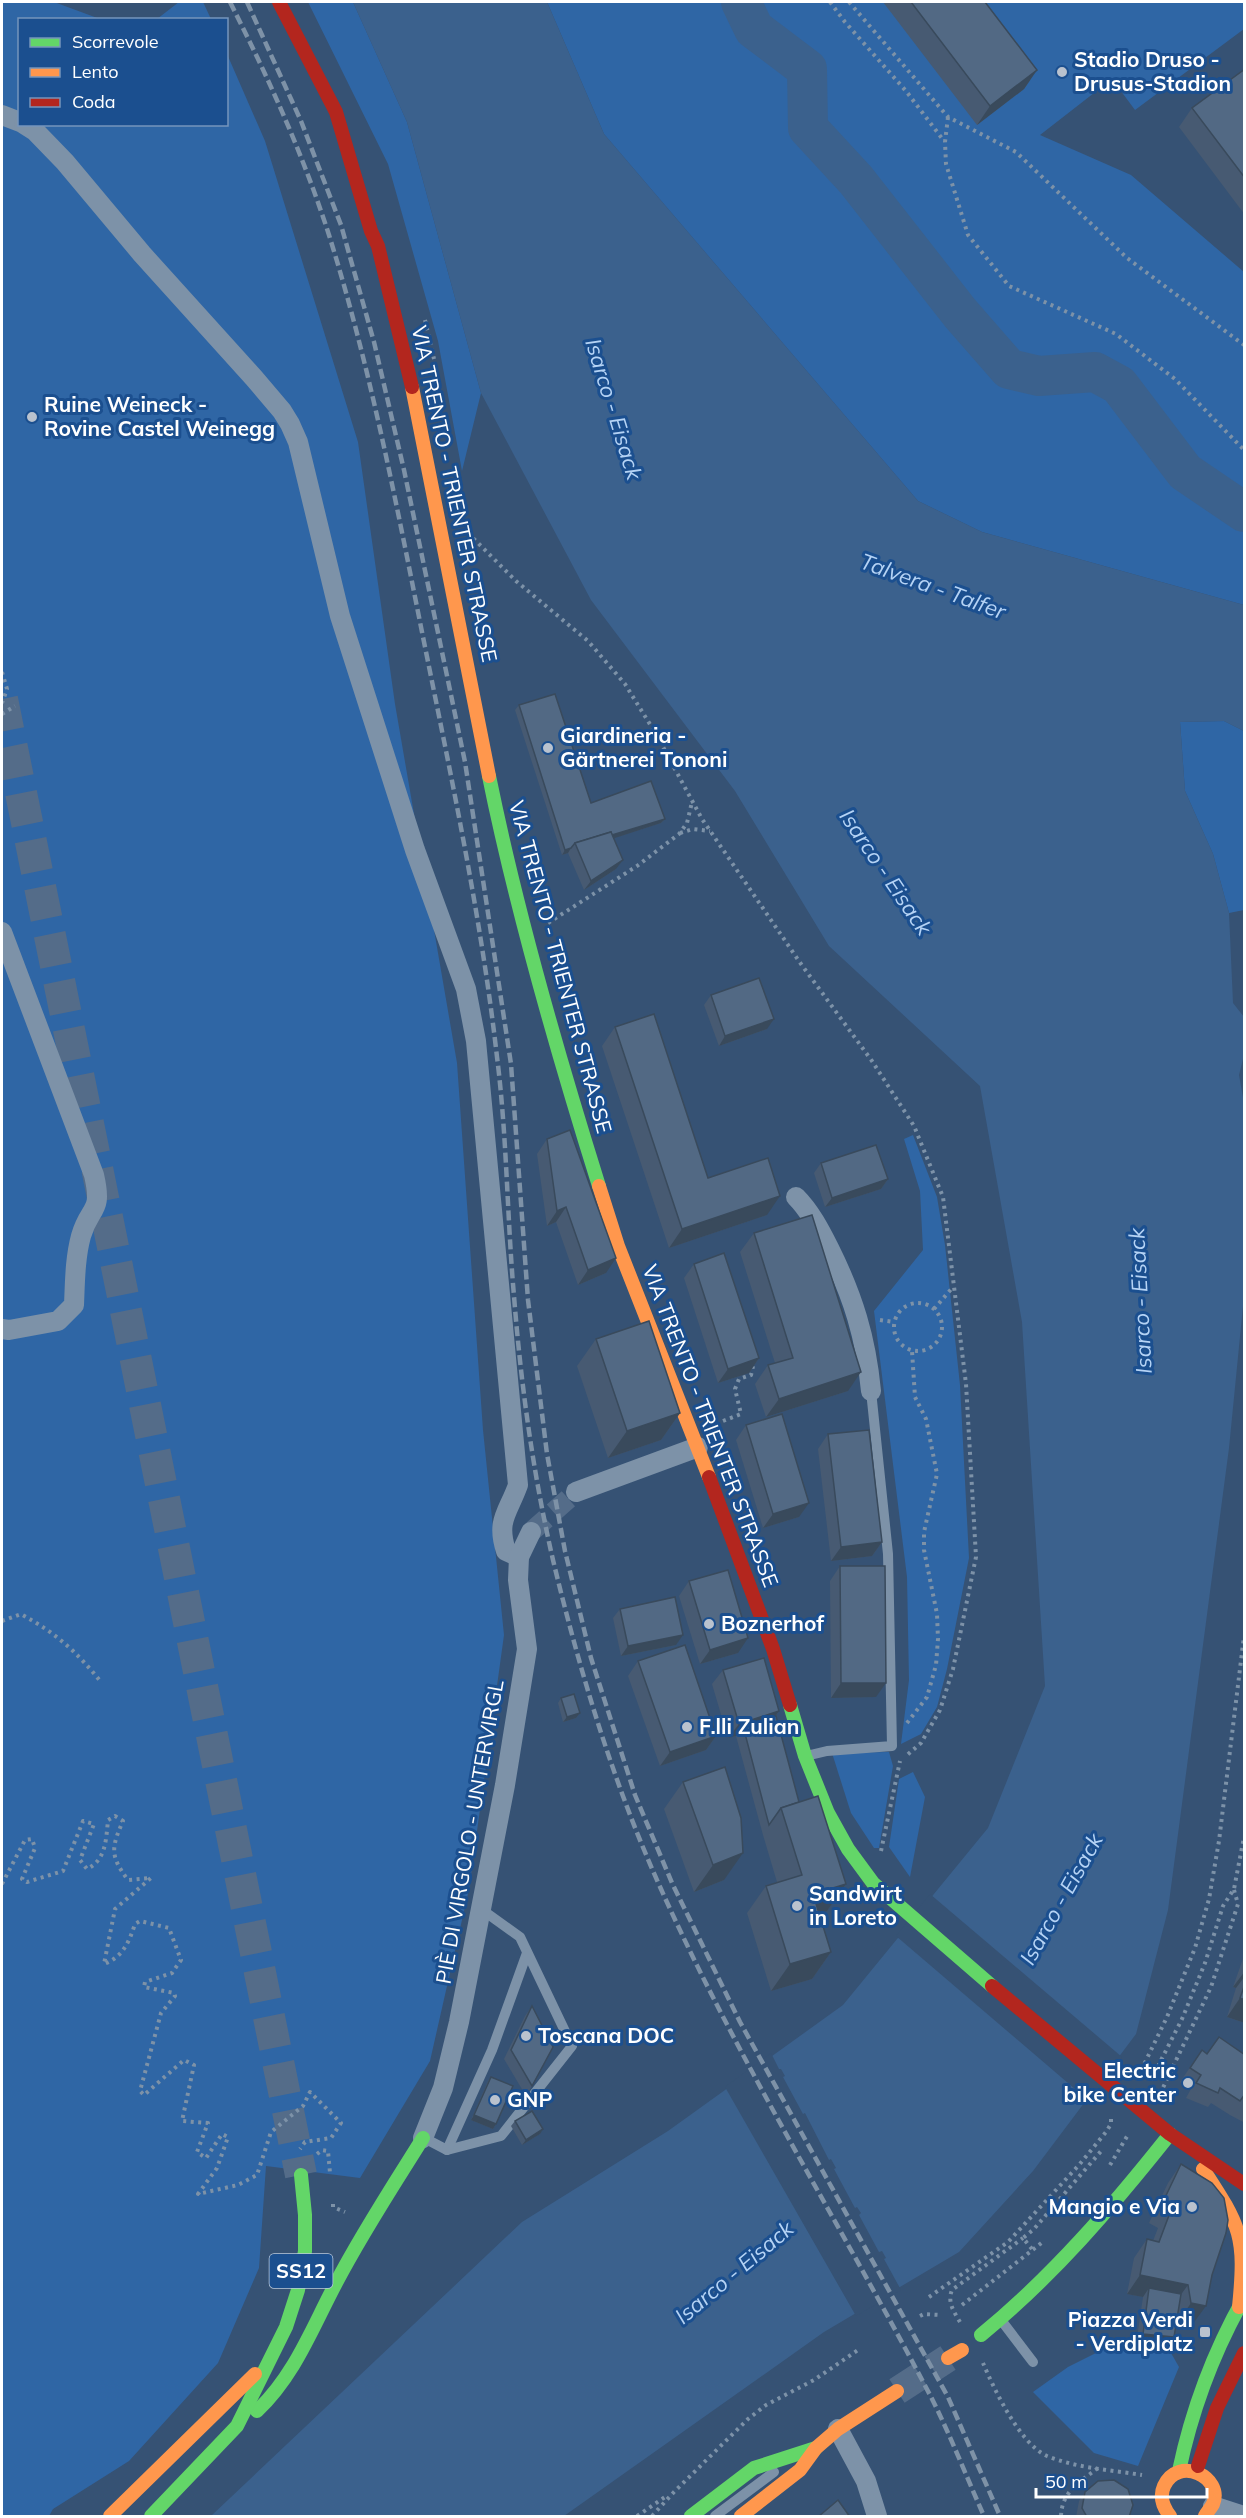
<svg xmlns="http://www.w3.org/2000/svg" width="1246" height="2518" font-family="Mulish,sans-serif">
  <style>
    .green { fill: #2f66a5 }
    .water { fill: #3b618d }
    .pier { fill: #365274 }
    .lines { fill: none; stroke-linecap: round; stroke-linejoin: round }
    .river { stroke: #3b618d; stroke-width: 40 }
    .street-tunnel { stroke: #546c89; stroke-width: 20; stroke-dasharray: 20 10; stroke-linecap: butt }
    .secondary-tunnel { stroke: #546c89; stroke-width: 28; stroke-dasharray: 28 14; stroke-linecap: butt }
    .primary-tunnel { stroke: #546c89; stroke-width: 32; stroke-dasharray: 32 16; stroke-linecap: butt }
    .path { stroke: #7d92a8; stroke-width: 4; stroke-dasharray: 3 4.5; stroke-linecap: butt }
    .lane { stroke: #7d92a8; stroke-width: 10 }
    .street { stroke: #7d92a8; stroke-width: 20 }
    .fast { stroke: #63d668; stroke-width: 14 }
    .slow { stroke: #ff974d; stroke-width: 14 }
    .jam { stroke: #b3261e; stroke-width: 14 }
    .rail { stroke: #7e92a7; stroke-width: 4.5; stroke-dasharray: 10 4.5; stroke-linecap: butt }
    .wall { fill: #475a72 }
    .shaded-wall { fill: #394a5c }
    .building { fill: #526984; stroke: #394a5c; stroke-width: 1.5 }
    .poi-dot { fill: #b9c2ce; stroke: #1b4f8f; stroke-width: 2 }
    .labels { text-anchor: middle; stroke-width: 6; stroke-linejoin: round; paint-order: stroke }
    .shield { fill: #1b4f8f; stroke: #bbcadd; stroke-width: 1.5 }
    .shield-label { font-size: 20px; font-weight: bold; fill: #fff }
    .poi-label { font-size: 21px; font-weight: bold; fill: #fff; stroke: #1b4f8f; text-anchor: start }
    .street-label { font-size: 21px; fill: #fff; stroke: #1b4f8f }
    .water-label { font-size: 22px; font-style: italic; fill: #b5d3f5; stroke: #1b4f8f }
  </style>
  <rect width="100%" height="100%" fill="#365274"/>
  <g class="green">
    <polygon points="2,2 54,2 100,19 20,20 20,124 226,124 227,54 265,141 358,442 395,704 457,1063 483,1430 504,1635 469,1889 430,2061 360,2178 266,2166 259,2268 218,2363 129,2461 53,2509 49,2516 2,2516"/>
    <polygon points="179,2 203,2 211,19 157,19"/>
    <polygon points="308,2 353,2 407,122 481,393 462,471 438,341 388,164"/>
    <polygon points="547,2 1244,2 1244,29 1135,110 1112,79 1040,135 1131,175 1244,272 1244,605 982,532 918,501 604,134"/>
    <polygon points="1224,721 1244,731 1244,910 1229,913 1213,854 1185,791 1180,722"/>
    <polygon points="913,1135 937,1197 945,1245 960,1385 969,1558 947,1669 937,1707 921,1734 901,1744 909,1680 907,1577 874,1311 923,1250 920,1191 904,1139"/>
    <polygon points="889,1752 893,1766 879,1848 874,1848 851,1813 832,1753"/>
    <polygon points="913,1772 925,1797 910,1877 889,1847 899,1779"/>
    <polygon points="1110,2346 1167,2346 1179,2367 1138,2466 1094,2453 1033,2392 1068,2367"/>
  </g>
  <polygon class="water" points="353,2 547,2 604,134 918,501 982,532 1244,605 1244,731 1224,721 1180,722 1185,791 1213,854 1229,913 1233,1003 1244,1017 1244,1055 1239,1075 1244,1103 1244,1296 1229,1448 1168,1910 1136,2034 1033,2171 959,2252 824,2332 564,2516 211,2516 522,2222 668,2131 843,2005 988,1828 1045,1686 1022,1322 980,1086 829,946 735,791 591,600 481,393 407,122"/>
  <g class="pier">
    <polygon points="930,1894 1122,2057 1089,2101 896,1936"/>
    <polygon points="771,2053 779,2069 781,2069 785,2076 783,2077 803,2114 805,2113 829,2160 831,2159 836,2168 834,2169 855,2208 857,2207 861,2213 859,2215 879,2252 882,2251 886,2258 884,2259 901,2290 856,2316 725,2087"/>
  </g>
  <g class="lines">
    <polyline class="river" points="741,2 754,29 807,69 808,128 856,180 960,313 1009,369 1039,376 1095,372 1119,385 1185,472 1244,512"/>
    <polyline class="street-tunnel" points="531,1532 576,1492"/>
    <polyline class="secondary-tunnel" points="897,2391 948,2358"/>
    <polyline class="primary-tunnel" points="2,699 301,2175"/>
    <g class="path">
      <polyline points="830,2 845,22 906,91 944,141"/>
      <polyline points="849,2 948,117 1016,152 1127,258 1244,345"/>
      <polyline points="948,117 945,142 946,164 968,235 1009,286 1116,334 1175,379 1244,450"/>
      <polyline points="425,320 434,359"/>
      <polyline points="467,525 471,536 516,581 588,641 625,684 656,734 702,819 801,964 872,1061 914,1126 943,1197 966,1384 976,1557 953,1669 940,1710 921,1743 906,1756"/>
      <polyline points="2,672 7,689 2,703"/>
      <polyline points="2,714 15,706"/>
      <polyline points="680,833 693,829 710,831"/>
      <polyline points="548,923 637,866 679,834 687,823 692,802"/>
      <circle cx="918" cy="1327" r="24"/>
      <polyline points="934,1309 953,1287"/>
      <polyline points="880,1320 894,1322"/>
      <polyline points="723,1421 741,1414 735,1389 739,1379 751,1375 753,1366"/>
      <path d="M2,1621L21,1614C57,1634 76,1651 101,1682"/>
      <polyline points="907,1723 927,1697 936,1665 938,1639 937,1614 924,1550 924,1532 937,1474 926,1419 915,1397 912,1351"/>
      <polyline points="881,1851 900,1761"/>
      <path d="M2,1884L25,1840L32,1839L35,1848L22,1879L27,1882L63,1871L83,1821L94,1824L80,1860L87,1869C106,1860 106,1840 108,1820L115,1816L123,1821C111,1848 110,1856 128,1880L151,1878L115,1909L104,1964C123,1957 129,1942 135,1924L140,1921L169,1928L181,1960L172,1973L145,1982L144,1987L174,1993L175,1996L161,2013L140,2091L144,2095L184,2060L194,2065L182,2121L208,2123L197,2152L206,2158L222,2134L228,2137L217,2168L198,2194L238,2185L257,2175L271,2132L303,2106L310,2092L341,2123L331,2138L305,2142L300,2149"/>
      <polyline points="1138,2077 1167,2017 1195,1948 1209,1899 1219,1841 1244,1636"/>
      <polyline points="1151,2080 1182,2019 1205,1963 1223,1906 1234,1889 1244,1837"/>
      <polyline points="1160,2094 1211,1987 1238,1904 1234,1890"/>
      <polyline points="317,2154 322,2150 328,2151 330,2173"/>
      <polyline points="1110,2165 1129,2133"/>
      <polyline points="333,2204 333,2207 345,2212"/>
      <polyline points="1032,2249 1023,2238 1034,2229 1102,2150"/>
      <polyline points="929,2297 1008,2242 1079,2165 1106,2132 1111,2124 1111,2118"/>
      <polyline points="962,2305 1044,2241"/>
      <polyline points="920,2316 924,2314 940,2315"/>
      <path d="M960,2322C954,2312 947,2302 952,2290L1023,2238"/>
      <path d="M983,2363C994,2389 1020,2444 1047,2456C1076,2468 1111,2470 1142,2475"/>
      <polyline points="637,2516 668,2495"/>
      <polyline points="652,2516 674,2492 748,2419 766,2405 814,2380 858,2350"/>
      <path d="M1061,2516C1062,2491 1080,2482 1098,2468"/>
    </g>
    <g class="lane">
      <polyline points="806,1756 827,1751 892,1746 888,1554 871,1391"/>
      <polyline points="426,2139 447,2150 501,2136 572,2046 520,1937 481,1909"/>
      <polyline points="447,2150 492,2050 527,1953"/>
      <polyline points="1001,2320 1033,2362"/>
      <polyline points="715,2516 774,2472"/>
    </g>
    <g class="street">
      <polyline points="2,115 20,122"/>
      <path d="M24,124L35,131L65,162L142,254L254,378L282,411L290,424L298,442L340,616L415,850L466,989L476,1041L518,1485C508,1513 496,1520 506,1551L519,1557"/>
      <path d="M2,932L94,1175C103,1214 90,1205 81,1236C75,1258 75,1282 74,1305L58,1321L9,1330L2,1329"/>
      <path d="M796,1197C810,1211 820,1230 829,1248C853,1296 866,1338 871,1391"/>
      <polyline points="576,1492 698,1447"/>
      <polyline points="423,2138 443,2088 459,2022 505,1785 527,1649 518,1580 519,1557 531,1532"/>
      <polyline points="838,2429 866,2481 877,2516"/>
      <polyline points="1213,2506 1244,2516"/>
    </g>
    <g class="fast">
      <path d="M489,776C517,914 557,1052 599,1186"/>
      <polyline points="790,1705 805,1756 828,1813 848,1849 873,1883 992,1986"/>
      <path d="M981,2335C1053,2276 1112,2207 1170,2134"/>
      <path d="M257,2411C295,2375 312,2328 336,2283C362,2233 393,2186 423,2138"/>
      <path d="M1179,2471C1192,2409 1213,2353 1244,2298"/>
      <polyline points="151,2516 237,2426 286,2327 298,2290 305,2251 305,2215 301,2175"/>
      <polyline points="691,2516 754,2468 816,2448"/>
    </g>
    <g class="slow">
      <polyline points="412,387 489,776"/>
      <polyline points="599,1186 618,1246 709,1477"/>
      <path d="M1203,2169C1241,2227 1246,2236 1239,2307"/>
      <polyline points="948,2358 962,2350"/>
      <polyline points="110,2516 255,2374"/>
      <polyline points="741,2516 800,2470 816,2448 838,2429 897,2391"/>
      <path d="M1170,2516C1163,2507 1159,2497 1164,2486C1178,2455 1224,2477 1213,2504C1211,2508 1207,2512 1205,2516"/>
    </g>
    <g class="jam">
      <polyline points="279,2 336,112 371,231 378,246 412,387"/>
      <polyline points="709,1477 773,1649 790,1705"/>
      <polyline points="992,1986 1170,2134 1244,2184"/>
      <polyline points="1198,2466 1217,2408 1244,2353"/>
    </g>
    <g class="rail">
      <path d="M230,2C268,77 303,154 329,235C370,366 396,502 423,637C451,776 481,916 497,1057C507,1136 507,1217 514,1296C521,1385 533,1473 553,1560C580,1672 613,1783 661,1889C739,2063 841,2225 930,2395C950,2434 966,2476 984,2516"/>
      <polyline points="247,2 301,121 341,225 374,342 404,470 465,762 511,1064 528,1300 547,1454 565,1551 591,1658 635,1795 672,1883 740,2022 948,2397 1000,2516"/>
    </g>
  </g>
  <g class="wall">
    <polygon points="883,2 985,2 1037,70 1024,89 977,125"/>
    <polygon points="1245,69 1245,215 1179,127 1192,108"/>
    <polygon points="519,705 591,803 665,819 661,823 614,838 616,869 584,890 568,853 562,855 515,710"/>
    <polygon points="711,995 767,1029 719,1046 704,1005"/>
    <polygon points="615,1027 708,1178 767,1215 669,1248 602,1046"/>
    <polygon points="547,1139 606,1273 578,1285 556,1222 547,1226 537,1154"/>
    <polygon points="821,1163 888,1179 881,1189 825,1207 814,1173"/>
    <polygon points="754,1233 848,1391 766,1417 755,1384 768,1365 775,1363 740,1252"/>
    <polygon points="694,1264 759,1358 749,1373 718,1383 684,1278"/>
    <polygon points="596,1339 680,1413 661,1440 608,1458 577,1366"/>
    <polygon points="746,1425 799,1517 763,1528 736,1440"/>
    <polygon points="828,1434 882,1542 872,1556 831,1561 818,1449"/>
    <polygon points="840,1566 876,1697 831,1698 830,1581"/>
    <polygon points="689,1581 738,1653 700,1664 679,1596"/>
    <polygon points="620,1609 676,1645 621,1656 613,1618"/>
    <polygon points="638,1661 716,1736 706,1750 660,1766 628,1676"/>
    <polygon points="723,1670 779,1711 776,1716 799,1802 846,1884 827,1911 819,1913 831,1952 812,1979 771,1991 747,1913 766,1886 777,1882 763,1835 736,1736 728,1738 712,1684"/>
    <polygon points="561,1698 580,1713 576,1718 563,1722 558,1703"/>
    <polygon points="683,1782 724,1880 694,1892 664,1809"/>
    <polygon points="1245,1953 1245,2023 1227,2017 1236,1988 1233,1987"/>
    <polygon points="532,2006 532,2086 526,2096 504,2059 525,2016"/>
    <polygon points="1202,2050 1207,2054 1245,2055 1245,2123 1230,2115 1211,2103 1208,2107 1186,2098 1191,2089 1180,2082"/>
    <polygon points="491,2077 496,2124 493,2129 471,2120 488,2081"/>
    <polygon points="515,2121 540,2134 522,2145 511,2126"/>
    <polygon points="1181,2164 1212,2183 1192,2325 1178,2322 1177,2318 1174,2337 1167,2346 1136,2344 1143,2297 1127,2294 1134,2258 1147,2239 1153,2241 1158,2228 1149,2223 1168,2183"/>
    <polygon points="1085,2492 1129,2517 1076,2517 1079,2501"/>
  </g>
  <g class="shaded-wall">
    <polygon points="1037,70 1024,89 977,125 990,106"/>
    <polygon points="665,819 661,823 578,850 576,846"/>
    <polygon points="571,848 568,853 562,855 565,850"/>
    <polygon points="623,860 616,869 584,890 591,881"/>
    <polygon points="774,1019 767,1029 719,1046 725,1036"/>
    <polygon points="888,1179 881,1189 825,1207 832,1198"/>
    <polygon points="780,1196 767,1215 669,1248 682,1229"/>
    <polygon points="566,1207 556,1222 547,1226 557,1211"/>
    <polygon points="616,1258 606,1273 578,1285 588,1270"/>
    <polygon points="759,1358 749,1373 718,1383 728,1369"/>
    <polygon points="861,1372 848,1391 766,1417 779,1399"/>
    <polygon points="680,1413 661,1440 608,1458 627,1431"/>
    <polygon points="809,1503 799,1517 763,1528 773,1514"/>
    <polygon points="882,1542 872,1556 831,1561 841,1547"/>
    <polygon points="683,1635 676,1645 621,1656 628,1646"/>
    <polygon points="748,1638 738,1653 700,1664 710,1650"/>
    <polygon points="841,1683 886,1683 876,1697 831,1698"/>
    <polygon points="779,1711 769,1726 743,1726 736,1736 728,1738 739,1724"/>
    <polygon points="580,1713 576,1718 563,1722 567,1717"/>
    <polygon points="716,1736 706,1750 660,1766 670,1752"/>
    <polygon points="743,1853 724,1880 694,1892 713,1865"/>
    <polygon points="846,1884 827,1911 794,1921 813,1894"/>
    <polygon points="831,1952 812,1979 771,1991 790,1964"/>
    <polygon points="1245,1971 1245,1976 1236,1988 1233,1987"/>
    <polygon points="1240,1998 1245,2000 1245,2023 1227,2017"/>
    <polygon points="474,2115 496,2124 493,2129 471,2120"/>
    <polygon points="543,2129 540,2134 522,2145 526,2140"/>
    <polygon points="1140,2275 1188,2285 1174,2304 1149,2288 1143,2297 1127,2294"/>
    <polygon points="1191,2303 1206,2306 1192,2325 1178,2322"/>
    <polygon points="1143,2334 1174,2337 1167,2346 1136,2344"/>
  </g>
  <g class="building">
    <polygon points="911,2 985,2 1037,70 990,106"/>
    <polygon points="1245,69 1245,178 1192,108"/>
    <polygon points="555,694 591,803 651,781 665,819 612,835 611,832 575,843 571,848 565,850 519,705"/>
    <polygon points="611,832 623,860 591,881 575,843"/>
    <polygon points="759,978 774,1019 725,1036 711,995"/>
    <polygon points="654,1014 708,1178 768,1158 780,1196 682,1229 615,1027"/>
    <polygon points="570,1130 616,1258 588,1270 566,1207 557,1211 547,1139"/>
    <polygon points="876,1145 888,1179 832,1198 821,1163"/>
    <polygon points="812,1215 861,1372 779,1399 768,1365 793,1358 754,1233"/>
    <polygon points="724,1253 759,1358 728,1369 694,1264"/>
    <polygon points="649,1321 680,1413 627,1431 596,1339"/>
    <polygon points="782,1414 809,1503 773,1514 746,1425"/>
    <polygon points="869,1430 882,1542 841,1547 828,1434"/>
    <polygon points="840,1566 885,1566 886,1683 841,1683"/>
    <polygon points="728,1570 748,1638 710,1650 689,1581"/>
    <polygon points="675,1597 683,1635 628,1646 620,1609"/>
    <polygon points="685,1645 716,1736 670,1752 638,1661"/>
    <polygon points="764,1658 779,1711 739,1724 723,1670"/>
    <polygon points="574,1694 580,1713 567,1717 561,1698"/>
    <polygon points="776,1716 799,1802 781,1808 769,1825 743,1726"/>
    <polygon points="725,1767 741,1818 743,1853 713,1865 683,1782"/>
    <polygon points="818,1796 846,1884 813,1894 831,1952 790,1964 766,1886 802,1875 781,1808"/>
    <polygon points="1245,1984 1245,2000 1240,1998"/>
    <polygon points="532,2006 553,2047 532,2086 511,2050"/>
    <polygon points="1219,2037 1245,2055 1245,2094 1240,2101 1220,2088 1218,2093 1196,2083 1201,2075 1190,2068 1202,2050 1207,2054"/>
    <polygon points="491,2077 513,2086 496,2124 474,2115"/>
    <polygon points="532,2111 543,2129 526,2140 515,2121"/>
    <polygon points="1181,2164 1212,2183 1224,2198 1228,2220 1226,2233 1212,2275 1206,2306 1191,2303 1188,2285 1140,2275 1147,2239 1159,2242 1171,2210 1162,2204"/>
    <polygon points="1149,2288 1181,2294 1174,2337 1143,2334"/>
    <polygon points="1114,2480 1128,2489 1133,2505 1129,2517 1087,2517 1082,2508 1085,2492 1098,2481"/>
    <polygon points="838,2500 850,2517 818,2517"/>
  </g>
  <g class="poi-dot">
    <circle cx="1062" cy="72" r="6"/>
    <circle cx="32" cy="417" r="6"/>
    <circle cx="548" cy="748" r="6"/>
    <circle cx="709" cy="1624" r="6"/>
    <circle cx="687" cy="1727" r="6"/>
    <circle cx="797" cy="1906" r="6"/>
    <circle cx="526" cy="2036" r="6"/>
    <circle cx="1188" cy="2083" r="6"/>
    <circle cx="495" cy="2100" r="6"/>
    <circle cx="1192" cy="2207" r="6"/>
    <rect x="1199" y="2326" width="12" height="12" rx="3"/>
  </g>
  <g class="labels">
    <rect class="shield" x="269.5" y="2254" width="63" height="34" rx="4.5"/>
    <g class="shield-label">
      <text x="301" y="2278">SS12</text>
    </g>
    <g class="poi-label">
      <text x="1074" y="67">Stadio Druso -<tspan x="1074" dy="24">Drusus-Stadion</tspan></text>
      <text x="44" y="412">Ruine Weineck -<tspan x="44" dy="24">Rovine Castel Weinegg</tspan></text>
      <text x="560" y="743">Giardineria -<tspan x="560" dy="24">Gärtnerei Tononi</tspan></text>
      <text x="721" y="1631">Boznerhof</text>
      <text x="699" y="1734">F.lli Zulian</text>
      <text x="809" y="1901">Sandwirt<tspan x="809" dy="24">in Loreto</tspan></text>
      <text x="538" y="2043">Toscana DOC</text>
      <text x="1176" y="2078" text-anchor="end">Electric<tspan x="1176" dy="24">bike Center</tspan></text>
      <text x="507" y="2107">GNP</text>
      <text x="1180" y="2214" text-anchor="end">Mangio e Via</text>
      <text x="1193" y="2327" text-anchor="end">Piazza Verdi<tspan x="1193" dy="24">- Verdiplatz</tspan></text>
    </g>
    <g class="street-label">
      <text transform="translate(454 494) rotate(78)" y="7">VIA TRENTO - TRIENTER STRASSE</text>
      <text transform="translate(560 967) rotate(75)" y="7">VIA TRENTO - TRIENTER STRASSE</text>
      <text transform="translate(710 1426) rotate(69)" y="7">VIA TRENTO - TRIENTER STRASSE</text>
      <text transform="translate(470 1832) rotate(-80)" y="7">PIÈ DI VIRGOLO - UNTERVIRGL</text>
    </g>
    <g class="water-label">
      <text transform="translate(614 409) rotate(73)" y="8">Isarco - Eisack</text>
      <text transform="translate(933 586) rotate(20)" y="8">Talvera - Talfer</text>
      <text transform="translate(886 872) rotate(56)" y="8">Isarco - Eisack</text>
      <text transform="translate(1140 1301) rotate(-93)" y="8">Isarco - Eisack</text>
      <text transform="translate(1061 1899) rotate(-61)" y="8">Isarco - Eisack</text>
      <text transform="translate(734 2272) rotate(-40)" y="8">Isarco - Eisack</text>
    </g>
  </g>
  <rect width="1246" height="2518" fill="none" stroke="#ffffff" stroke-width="6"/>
  <rect x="18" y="18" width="210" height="108" fill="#1b4f8f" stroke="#7695bc" stroke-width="1.5"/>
  <rect x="30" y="38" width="30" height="9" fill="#63d668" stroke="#7695bc" stroke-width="1.5"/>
  <text x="72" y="48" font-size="18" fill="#ffffff">Scorrevole</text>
  <rect x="30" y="68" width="30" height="9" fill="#ff974d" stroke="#7695bc" stroke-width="1.5"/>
  <text x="72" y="78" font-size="18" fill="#ffffff">Lento</text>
  <rect x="30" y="98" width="30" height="9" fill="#b3261e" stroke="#7695bc" stroke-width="1.5"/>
  <text x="72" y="108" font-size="18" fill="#ffffff">Coda</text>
  <path d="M1036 2488v9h171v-9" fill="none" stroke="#ffffff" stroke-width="3"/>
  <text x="1045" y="2488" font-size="18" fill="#ffffff" stroke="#1b4f8f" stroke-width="4.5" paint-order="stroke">50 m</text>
</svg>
